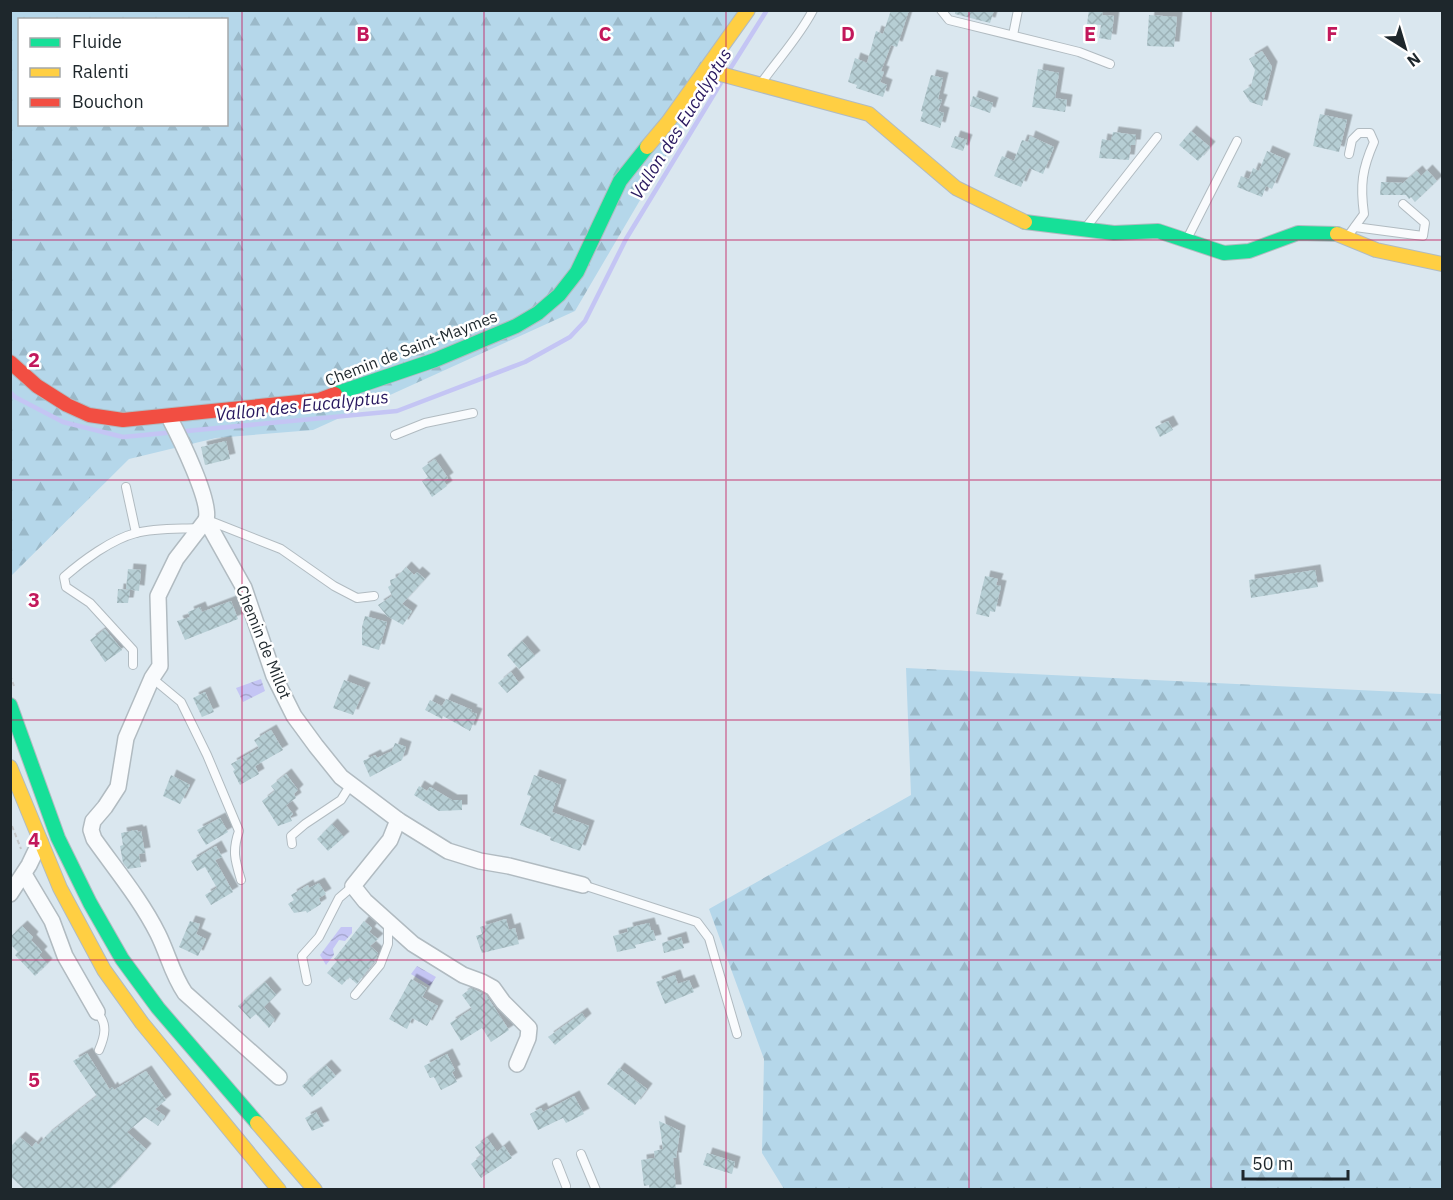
<svg xmlns="http://www.w3.org/2000/svg" width="1453" height="1200" font-family="'IBM Plex Sans',sans-serif">
  <style>
    .forest { fill: url(#forest-firs); fill-rule: evenodd }
    .water { fill: url(#water-waves) }
    .lines { fill: none; stroke-linecap: round; stroke-linejoin: round }
    .stream { stroke: #c4c5f4; stroke-width: 4.5 }
    .building { fill: url(#building-cross-hatch); filter: url(#shadow) }
    .lane-casing { stroke: #b1bbc1; stroke-width: 10 }
    .street-casing { stroke: #b1bbc1; stroke-width: 18 }
    .fast-casing { stroke: #b1bbc1; stroke-width: 16 }
    .slow-casing { stroke: #b1bbc1; stroke-width: 16 }
    .jam-casing { stroke: #b1bbc1; stroke-width: 16 }
    .path { stroke: #c5c8ca; stroke-width: 2; stroke-dasharray: 4.5 3; stroke-linecap: butt }
    .lane { stroke: #f9fbfd; stroke-width: 8 }
    .street { stroke: #f9fbfd; stroke-width: 15 }
    .fast { stroke: #16e098; stroke-width: 14 }
    .slow { stroke: #ffcf43; stroke-width: 14 }
    .jam { stroke: #f24e42; stroke-width: 14 }
    .grid { fill: none; stroke: #c2185b; stroke-width: 1.5; stroke-opacity: 0.55 }
    .labels { text-anchor: middle; stroke-width: 5; stroke-linejoin: round; paint-order: stroke }
    .street-label { font-size: 16px; fill: #1e272c; stroke: #fff }
    .water-label { font-size: 18px; font-style: italic; fill: #28185f; stroke: #fff }
    .grid-label { font-size: 20px; text-anchor: middle; font-weight: bold; fill: #c2185b; stroke: #fff; stroke-width: 5; stroke-linejoin: round; paint-order: stroke }
  </style>
  <defs>
    <pattern id="forest-firs" width="22" height="20" patternUnits="userSpaceOnUse" patternTransform="scale(1.5)"><rect width="22" height="20" fill="#b5d7ea"/><path d="M5 1l3.5 6h-7zM16 11l3.5 6h-7z" fill="#9bb9c9"/></pattern>
    <pattern id="water-waves" width="16" height="10" patternUnits="userSpaceOnUse" patternTransform="scale(1.5)"><rect width="16" height="10" fill="#c4c5f4"/><path d="M0 5q4-4 8 0t8 0" fill="none" stroke="#a8a9d1"/></pattern>
    <pattern id="building-cross-hatch" width="8" height="8" patternUnits="userSpaceOnUse" patternTransform="scale(1.5)"><rect width="8" height="8" fill="#b6ced4"/><path d="M0 0l8 8M0 8l8-8" fill="none" stroke="#9cb1b6"/></pattern>
    <filter id="shadow"><feDropShadow dx="5.5" dy="-5.5" stdDeviation="0" flood-color="#0004"/></filter>
  </defs>
  <rect width="100%" height="100%" fill="#dae7ef"/>
  <g class="forest">
    <path d="M11,11H751L575,311L313,430L216,438L129,459L11,576ZM20,20H226V124H20Z"/>
    <polygon points="906,668 1442,694 1442,1189 784,1189 762,1153 764,1059 709,909 911,795"/>
  </g>
  <g class="water">
    <polygon points="261,679 265,691 243,702 236,688"/>
    <polygon points="341,927 352,927 352,933 345,941 339,940 333,949 334,955 326,965 320,955"/>
    <polygon points="417,966 436,977 430,986 411,974"/>
  </g>
  <g class="lines">
    <g class="stream">
      <polyline points="730,69 767,10"/>
      <polyline points="10,392 15,397 63,422 123,437 397,411 525,362 570,337 585,321 626,239 722,81"/>
    </g>
  </g>
  <g class="building">
    <polygon points="891,10 909,10 897,47 891,45 881,71 884,72 880,82 887,85 883,97 856,88 857,85 848,82 855,58 867,63 876,31 883,34"/>
    <polygon points="955,10 994,10 990,23 955,14"/>
    <polygon points="1089,10 1103,10 1102,15 1114,16 1111,40 1099,38 1101,25 1087,24"/>
    <polygon points="1149,15 1177,17 1174,47 1147,46"/>
    <polygon points="1262,51 1272,67 1262,106 1250,102 1243,91 1251,86 1255,70 1249,59"/>
    <polygon points="1038,69 1059,73 1055,98 1067,100 1065,112 1032,107"/>
    <polygon points="931,75 943,78 938,99 942,100 938,111 944,113 940,128 920,121 923,112 921,111"/>
    <polygon points="973,96 993,103 990,113 970,106"/>
    <polygon points="1320,114 1347,120 1339,152 1313,146"/>
    <polygon points="1191,131 1210,147 1198,161 1179,145"/>
    <polygon points="1113,132 1136,135 1135,145 1131,145 1129,160 1099,158 1102,139 1111,141"/>
    <polygon points="955,136 967,140 963,151 951,147"/>
    <polygon points="1030,136 1054,147 1043,174 1029,168 1021,187 994,176 1002,156 1014,161 1022,140 1028,142"/>
    <polygon points="1267,151 1285,159 1272,189 1266,186 1262,197 1237,187 1241,176 1249,179 1253,168 1259,171"/>
    <polygon points="1427,170 1437,181 1415,202 1411,197 1409,199 1406,195 1380,195 1381,182 1403,183 1417,171 1421,176"/>
    <polygon points="1168,421 1173,430 1160,437 1155,427"/>
    <polygon points="226,441 230,459 205,465 201,447"/>
    <polygon points="435,459 448,478 444,481 447,486 432,497 422,481 428,477 422,468"/>
    <polygon points="406,567 414,575 417,572 425,579 402,604 412,611 403,625 387,616 378,605 392,596 388,587 391,585 390,580 396,578"/>
    <polygon points="128,569 141,570 139,591 126,589"/>
    <polygon points="1315,570 1318,587 1251,598 1249,580"/>
    <polygon points="985,576 998,579 996,585 1001,586 995,612 990,611 989,617 976,614"/>
    <polygon points="118,589 130,590 128,603 117,603"/>
    <polygon points="231,601 238,619 185,640 177,621 190,617 188,612 200,607 202,612"/>
    <polygon points="365,616 387,622 379,650 362,645 362,627"/>
    <polygon points="105,629 122,650 105,662 90,640"/>
    <polygon points="522,641 535,656 519,669 507,655"/>
    <polygon points="511,672 519,683 507,693 498,683"/>
    <polygon points="344,680 365,688 353,715 333,708"/>
    <polygon points="205,692 214,712 202,717 193,698"/>
    <polygon points="446,699 472,710 471,712 477,714 470,731 443,716 442,719 425,710 430,700 442,706"/>
    <polygon points="271,730 283,750 255,766 259,774 240,785 233,771 235,770 231,764 259,748 254,740"/>
    <polygon points="395,743 406,747 402,760 370,777 363,761 375,755 377,758 392,751"/>
    <polygon points="286,774 298,790 294,794 296,798 286,805 293,814 290,817 292,821 278,826 262,801 275,791 271,786"/>
    <polygon points="171,775 190,785 180,804 163,796"/>
    <polygon points="534,775 561,785 552,812 589,826 580,851 550,840 551,837 520,825 531,796 527,795"/>
    <polygon points="419,786 427,791 430,787 452,800 462,800 462,810 439,811 414,795"/>
    <polygon points="220,818 228,832 206,845 197,830"/>
    <polygon points="332,824 344,837 328,851 317,839"/>
    <polygon points="137,830 138,832 141,831 145,853 139,854 141,867 128,869 123,863 120,846 123,845 121,833"/>
    <polygon points="216,846 222,857 215,860 233,892 211,905 205,895 217,888 205,867 197,871 191,861"/>
    <polygon points="319,883 326,894 319,898 321,904 307,913 306,911 294,913 288,904 294,900 291,895 308,885 309,888"/>
    <polygon points="506,919 509,930 515,928 519,944 482,953 476,936 482,934 480,927"/>
    <polygon points="190,921 200,924 196,934 206,939 198,956 179,947"/>
    <polygon points="364,921 372,928 369,932 378,939 370,946 378,953 376,959 357,984 349,977 342,985 327,973 337,961 334,959"/>
    <polygon points="649,923 651,930 653,930 656,940 635,945 636,948 617,952 613,936 628,932 627,928"/>
    <polygon points="22,926 33,937 31,940 42,952 39,955 47,964 35,976 15,955 18,952 10,944 10,937"/>
    <polygon points="681,937 684,948 664,953 662,943"/>
    <polygon points="675,975 678,984 689,980 694,992 665,1004 656,982"/>
    <polygon points="411,979 427,988 422,997 438,1006 427,1026 412,1018 407,1029 389,1019"/>
    <polygon points="265,982 276,995 264,1007 275,1019 269,1028 256,1014 250,1019 238,1006"/>
    <polygon points="471,988 486,995 509,1030 491,1042 482,1028 461,1041 450,1023 472,1009 462,995"/>
    <polygon points="582,1013 586,1019 555,1045 548,1037"/>
    <polygon points="87,1053 110,1090 112,1087 114,1090 146,1071 166,1100 155,1109 165,1116 158,1126 145,1117 127,1132 146,1149 109,1190 25,1190 10,1176 10,1147 20,1137 32,1147 36,1142 38,1145 47,1135 97,1096 73,1061"/>
    <polygon points="447,1054 455,1070 452,1072 457,1082 441,1090 434,1077 430,1078 424,1066"/>
    <polygon points="326,1065 336,1076 312,1097 302,1086"/>
    <polygon points="619,1068 647,1089 635,1105 607,1084"/>
    <polygon points="574,1096 584,1114 566,1123 563,1118 538,1130 530,1114 541,1108 543,1112"/>
    <polygon points="316,1112 324,1126 312,1131 305,1118"/>
    <polygon points="659,1121 680,1131 676,1158 673,1158 676,1190 650,1190 649,1185 644,1186 641,1160 655,1158 654,1151 663,1149"/>
    <polygon points="487,1138 497,1152 504,1146 512,1158 481,1178 471,1164 481,1156 475,1147"/>
    <polygon points="707,1153 735,1162 732,1174 703,1165"/>
  </g>
  <g class="lines">
    <defs>
      <g id="lane">
        <polyline points="941,10 949,20 1079,52 1110,64"/>
        <polyline points="1013,35 1018,10"/>
        <path d="M762,82C779,58 799,37 813,10"/>
        <polyline points="1087,226 1157,137"/>
        <polyline points="1355,227 1423,236 1425,223 1403,204"/>
        <path d="M1348,236L1364,214C1360,185 1362,169 1374,142L1370,133H1359L1352,140L1349,154"/>
        <polyline points="1187,239 1237,141"/>
        <polyline points="395,435 425,423 473,413"/>
        <polyline points="126,487 136,533"/>
        <polyline points="210,521 281,549 334,586 357,598 374,596"/>
        <path d="M133,665V650L90,603L66,587L64,577C82,561 112,539 136,533C154,528 179,529 198,528"/>
        <path d="M152,678L181,702L207,755L239,831C232,851 235,860 241,880"/>
        <polyline points="292,844 291,836 305,824 341,800 351,784"/>
        <polyline points="583,885 697,922 709,938 737,1034"/>
        <polyline points="307,981 302,956 319,937 339,898 353,886"/>
        <polyline points="355,995 380,965 388,944 388,923"/>
        <path d="M97,1012C108,1024 105,1036 99,1050"/>
        <polyline points="581,1154 596,1190"/>
        <polyline points="557,1163 566,1186"/>
      </g>
      <g id="street">
        <path d="M169,417C179,436 212,502 206,520L244,588L274,676L294,716L316,746L341,777L398,820L448,851L480,861L509,866L583,885"/>
        <path d="M206,520L176,559L158,596L160,666L152,678L126,738L118,787L105,807L93,821L91,830L94,839C116,870 141,900 158,934C168,954 172,974 185,993L279,1077"/>
        <polyline points="398,820 390,840 353,886 365,901 413,944 463,975 482,982 493,988 503,1002 529,1028 528,1038 517,1064"/>
        <polyline points="24,874 52,921 65,956 97,1012"/>
        <polyline points="10,894 29,865 40,842"/>
      </g>
      <g id="fast">
        <polyline points="1025,222 1114,233 1158,231 1224,253 1249,251 1298,233 1337,234"/>
        <polyline points="335,394 435,360 516,326 538,313 559,295 577,272 620,181 647,147"/>
        <polyline points="10,705 58,838 90,903 122,959 158,1008 257,1123"/>
      </g>
      <g id="slow">
        <polyline points="706,70 869,114 956,188 1025,222"/>
        <polyline points="647,147 668,122 748,10"/>
        <polyline points="1337,234 1376,250 1442,264"/>
        <polyline points="10,767 60,888 104,970 142,1023 279,1190"/>
        <polyline points="257,1123 315,1190"/>
      </g>
      <polyline id="jam" points="10,362 37,386 67,405 89,415 123,420 319,400 335,394"/>
    </defs>
    <use href="#lane" class="lane-casing"/>
    <use href="#street" class="street-casing"/>
    <use href="#fast" class="fast-casing"/>
    <use href="#slow" class="slow-casing"/>
    <use href="#jam" class="jam-casing"/>
    <g class="path">
      <polyline points="10,675 14,686"/>
      <polyline points="12,826 21,849"/>
    </g>
    <use href="#lane" class="lane"/>
    <use href="#street" class="street"/>
    <use href="#fast" class="fast"/>
    <use href="#slow" class="slow"/>
    <use href="#jam" class="jam"/>
  </g>
  <path class="grid" d="M242,10V1190M484,10V1190M726,10V1190M969,10V1190M1211,10V1190M10,240H1442M10,480H1442M10,720H1442M10,960H1442"/>
  <g class="labels">
    <g class="street-label">
      <text transform="translate(411 348) rotate(-21)" y="6">Chemin de Saint-Maymes</text>
      <text transform="translate(264 642) rotate(68)" y="6">Chemin de Millot</text>
    </g>
    <g class="water-label">
      <text transform="translate(681 124) rotate(-58)" y="6">Vallon des Eucalyptus</text>
      <text transform="translate(302 406) rotate(-6)" y="6">Vallon des Eucalyptus</text>
    </g>
  </g>
  <g class="grid-label">
    <text x="363" y="41">B</text>
    <text x="605" y="41">C</text>
    <text x="848" y="41">D</text>
    <text x="1090" y="41">E</text>
    <text x="1332" y="41">F</text>
    <text x="34" y="367">2</text>
    <text x="34" y="607">3</text>
    <text x="34" y="847">4</text>
    <text x="34" y="1087">5</text>
  </g>
  <rect width="1453" height="1200" fill="none" stroke="#1e272c" stroke-width="24"/>
  <rect x="18" y="18" width="210" height="108" fill="#ffffff" stroke="#a5a9ab" stroke-width="1.5"/>
  <rect x="30" y="38" width="30" height="9" fill="#16e098" stroke="#a5a9ab" stroke-width="1.5"/>
  <text x="72" y="48" font-size="18" fill="#1e272c">Fluide</text>
  <rect x="30" y="68" width="30" height="9" fill="#ffcf43" stroke="#a5a9ab" stroke-width="1.5"/>
  <text x="72" y="78" font-size="18" fill="#1e272c">Ralenti</text>
  <rect x="30" y="98" width="30" height="9" fill="#f24e42" stroke="#a5a9ab" stroke-width="1.5"/>
  <text x="72" y="108" font-size="18" fill="#1e272c">Bouchon</text>
  <g transform="translate(1405 48) rotate(143)" stroke="#ffffff" stroke-width="4.5" paint-order="stroke">
  <path d="M0-4.5L10 22L0 15L-10 22Z" fill="#1e272c"/>
  <text y="-9" font-size="16" font-weight="bold" text-anchor="middle" fill="#1e272c">N</text>
  </g>
  <path d="M1243 1170v9h105v-9" fill="none" stroke="#1e272c" stroke-width="3"/>
  <text x="1252" y="1170" font-size="18" fill="#1e272c" stroke="#ffffff" stroke-width="4.5" paint-order="stroke">50 m</text>
</svg>
